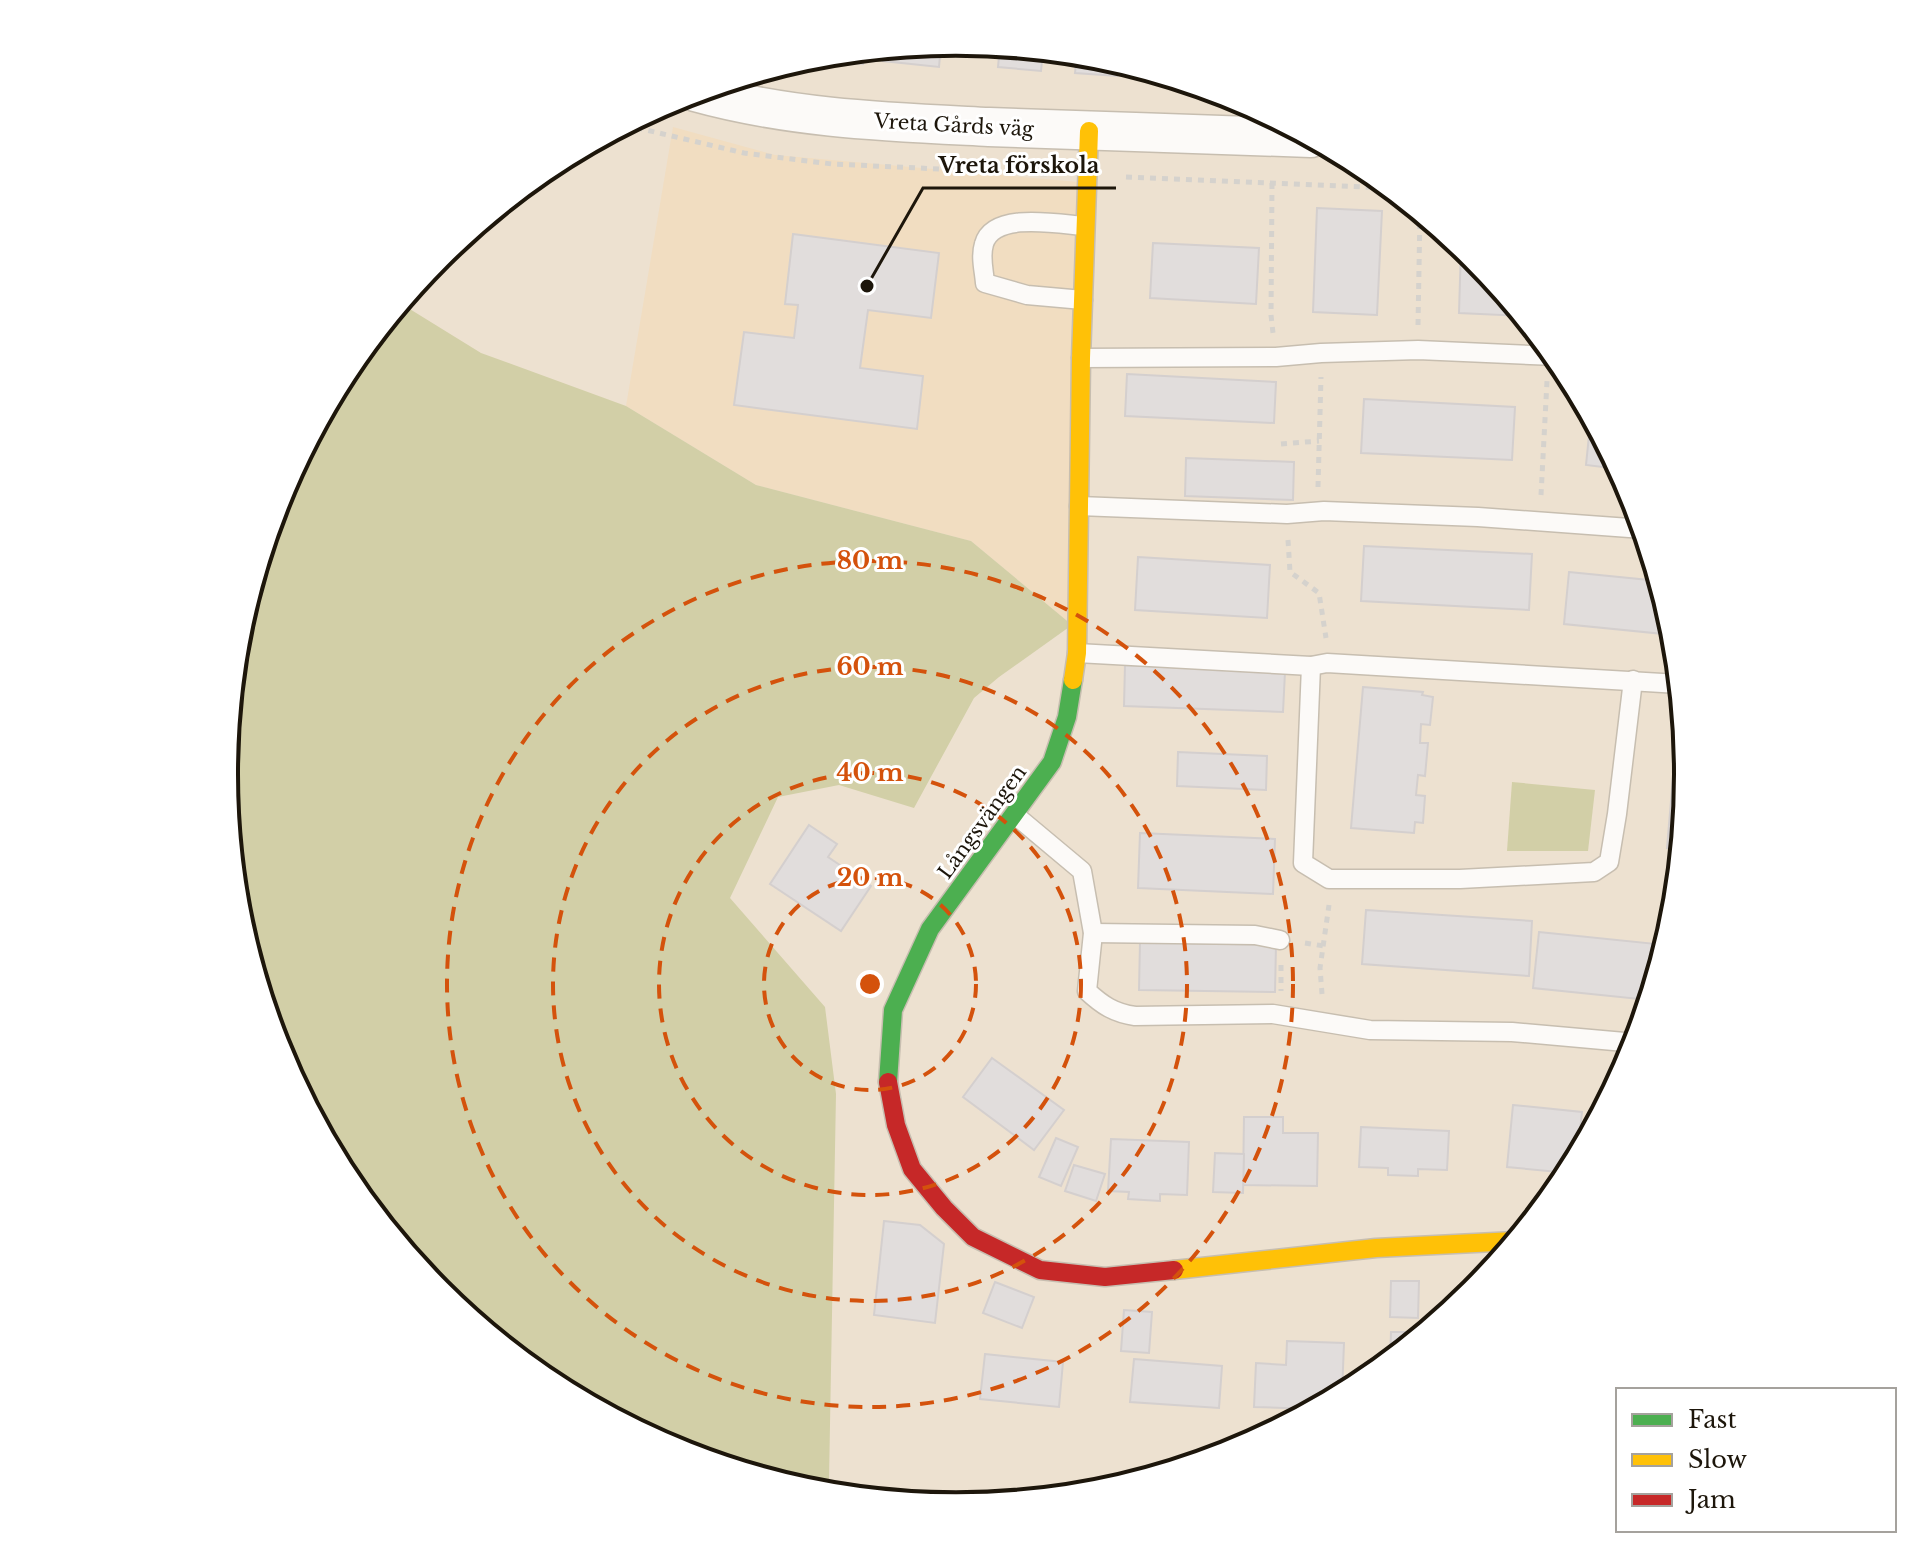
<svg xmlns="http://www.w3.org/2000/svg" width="1912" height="1548" font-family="'Libre Baskerville',serif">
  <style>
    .built { fill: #f1ddc1 }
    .green { fill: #d2cfa7 }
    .building { fill: #e1dddc; stroke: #d4cfce; stroke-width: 2 }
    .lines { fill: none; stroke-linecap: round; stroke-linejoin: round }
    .lane-casing { stroke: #c7beb0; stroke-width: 21 }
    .street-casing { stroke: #c7beb0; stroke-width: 41 }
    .fast-casing { stroke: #c7beb0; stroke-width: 21 }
    .slow-casing { stroke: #c7beb0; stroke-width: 21 }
    .jam-casing { stroke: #c7beb0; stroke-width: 21 }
    .path { stroke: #d5d2cd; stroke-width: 5; stroke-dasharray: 6 6; stroke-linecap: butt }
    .lane { stroke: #fcfaf8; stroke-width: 18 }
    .street { stroke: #fcfaf8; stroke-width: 38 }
    .fast { stroke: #4caf50; stroke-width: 18 }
    .slow { stroke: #ffc107; stroke-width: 18 }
    .jam { stroke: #c62828; stroke-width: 18 }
    .ring { fill: none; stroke: #d4520c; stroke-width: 4; stroke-dasharray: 14 10 }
    .labels { text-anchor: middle; stroke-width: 6; stroke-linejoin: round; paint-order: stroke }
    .street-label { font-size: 20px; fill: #1d160b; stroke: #fff }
    .rim { fill: none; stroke: #1d160b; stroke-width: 4 }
    .centre { fill: #d4520c; stroke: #fff; stroke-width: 4 }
    .ring-label { font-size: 24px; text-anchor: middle; font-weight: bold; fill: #d4520c; stroke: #fff; stroke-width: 6; stroke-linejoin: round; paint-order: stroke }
    .leader { fill: none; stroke: #1d160b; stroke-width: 3 }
    .callout-dot { fill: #1d160b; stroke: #fff; stroke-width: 3 }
    .callout-label { font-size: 22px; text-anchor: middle; font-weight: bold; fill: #1d160b; stroke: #fff; stroke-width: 6; stroke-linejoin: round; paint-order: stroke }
  </style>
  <rect width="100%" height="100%" fill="#ede1d0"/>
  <polygon class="built" points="673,127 775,155 1090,183 1072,625 971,541 756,485 626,406"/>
  <g class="green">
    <polygon points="400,303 481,353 626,406 756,485 971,541 1072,625 999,677 974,698 914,808 839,785 778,797 730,898 825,1007 836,1094 829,1480 909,1501 813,1492 675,1450 549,1382 438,1291 347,1180 280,1054 238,916 224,774 238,631 280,493 348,367"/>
    <polygon points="1512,782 1595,790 1588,851 1507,851"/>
  </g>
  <g class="building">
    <polygon points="941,44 939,67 883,61 884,49"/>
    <polygon points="1000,46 1043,51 1041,71 998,67"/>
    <polygon points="865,51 863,64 808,58 814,56"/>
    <polygon points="1077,54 1099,56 1118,62 1117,76 1075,73"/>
    <polygon points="1317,208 1382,211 1377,315 1313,312"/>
    <polygon points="793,234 939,253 931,318 868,310 860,368 923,376 917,429 734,405 744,332 794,338 798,305 785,304"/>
    <polygon points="1153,243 1259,248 1256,304 1150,298"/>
    <polygon points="1461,247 1474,257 1522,316 1459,313"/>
    <polygon points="1127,374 1276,382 1274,423 1125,416"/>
    <polygon points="1364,399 1515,407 1512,460 1361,453"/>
    <polygon points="1591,416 1619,469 1586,465"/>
    <polygon points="1186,458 1294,462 1293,500 1185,496"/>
    <polygon points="1364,546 1532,554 1529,610 1361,601"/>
    <polygon points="1138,557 1270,565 1267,618 1135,610"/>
    <polygon points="1569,572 1659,581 1674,635 1564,624"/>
    <polygon points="1125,665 1285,672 1283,712 1124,706"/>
    <polygon points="1363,687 1423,692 1422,695 1433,697 1430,725 1421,724 1420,743 1428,743 1425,776 1418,775 1416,795 1425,796 1423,823 1415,822 1414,833 1351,828"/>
    <polygon points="1679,707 1681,707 1688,774 1681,849 1667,848"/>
    <polygon points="1178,752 1267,756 1266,790 1177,786"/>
    <polygon points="809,825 837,844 828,857 871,886 841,931 770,884"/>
    <polygon points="1140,833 1275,839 1273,894 1138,888"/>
    <polygon points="1366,910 1532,921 1529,976 1362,964"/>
    <polygon points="1539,932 1666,945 1649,1000 1533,988"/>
    <polygon points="1140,942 1276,945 1275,992 1139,990"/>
    <polygon points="992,1058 1064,1110 1034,1150 963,1097"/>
    <polygon points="1513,1105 1582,1112 1577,1158 1569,1173 1507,1167"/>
    <polygon points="1244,1117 1283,1117 1283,1133 1318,1133 1317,1186 1243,1185"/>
    <polygon points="1361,1127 1449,1131 1447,1170 1418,1169 1418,1176 1388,1175 1388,1168 1359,1167"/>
    <polygon points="1579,1134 1589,1135 1577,1158"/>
    <polygon points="1056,1138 1078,1147 1061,1186 1039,1177"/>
    <polygon points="1111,1139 1189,1142 1187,1195 1160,1194 1160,1201 1128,1199 1129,1192 1108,1191"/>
    <polygon points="1215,1153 1244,1154 1243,1193 1213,1192"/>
    <polygon points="1074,1165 1105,1174 1096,1201 1065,1191"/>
    <polygon points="884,1221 920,1225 944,1244 935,1323 874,1315"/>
    <polygon points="1391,1281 1419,1281 1418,1318 1390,1317"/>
    <polygon points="995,1282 1034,1297 1022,1328 983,1313"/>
    <polygon points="1124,1310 1152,1312 1149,1353 1121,1351"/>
    <polygon points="1391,1332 1424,1332 1390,1360"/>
    <polygon points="1287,1341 1344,1343 1342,1394 1313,1409 1254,1407 1256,1363 1286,1365"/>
    <polygon points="985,1354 1063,1362 1059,1407 980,1399"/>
    <polygon points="1134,1359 1222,1366 1219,1408 1130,1402"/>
  </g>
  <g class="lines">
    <defs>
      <g id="lane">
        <path d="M1083,300L1027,295L985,283C984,270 980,257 984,244C993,211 1059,224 1084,226"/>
        <polyline points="1081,358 1276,357 1321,353 1418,350 1555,356"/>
        <polyline points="1079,506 1287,514 1324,511 1478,517 1643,529"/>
        <polyline points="1077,653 1311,666 1327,663 1679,684"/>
        <polyline points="1311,666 1303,863 1329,879 1460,879 1594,872 1609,862 1617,814 1633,680"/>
        <path d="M1015,815L1082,871L1093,933L1087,991C1102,1005 1114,1013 1135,1016L1273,1014L1370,1030L1512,1032L1636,1043"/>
        <polyline points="1093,933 1255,935 1280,940"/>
      </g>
      <path id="street" d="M695,92C792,119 890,122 989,127C1096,131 1204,134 1311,138"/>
      <polyline id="fast" points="888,1082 893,1010 930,929 1052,762 1067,717 1073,680"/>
      <g id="slow">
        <polyline points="1073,680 1077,653 1081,358 1089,131"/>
        <polyline points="1174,1270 1376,1248 1515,1241"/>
      </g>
      <polyline id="jam" points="888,1082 896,1125 912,1169 944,1208 973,1237 1040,1270 1105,1277 1174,1270"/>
    </defs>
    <use href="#lane" class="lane-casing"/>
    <use href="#street" class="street-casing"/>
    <use href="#fast" class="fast-casing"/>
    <use href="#slow" class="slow-casing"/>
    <use href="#jam" class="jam-casing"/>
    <g class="path">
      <polyline points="625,125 744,153 832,164 1048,174"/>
      <polyline points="1126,177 1391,188"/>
      <polyline points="1272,183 1271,315 1273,333"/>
      <polyline points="1418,325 1420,212"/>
      <polyline points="1281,444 1319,441"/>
      <polyline points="1318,487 1321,377"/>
      <polyline points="1541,495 1547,381"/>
      <polyline points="1288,540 1290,572 1319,593 1326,638"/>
      <polyline points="1305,943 1324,946"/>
      <polyline points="1281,965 1281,991"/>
      <polyline points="1322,994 1320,968 1329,905"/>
    </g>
    <use href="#lane" class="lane"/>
    <use href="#street" class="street"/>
    <use href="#fast" class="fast"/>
    <use href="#slow" class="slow"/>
    <use href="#jam" class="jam"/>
  </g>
  <g class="ring">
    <circle cx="870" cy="984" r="106"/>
    <circle cx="870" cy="984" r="211"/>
    <circle cx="870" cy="984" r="317"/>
    <circle cx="870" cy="984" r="423"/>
  </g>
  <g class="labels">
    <g class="street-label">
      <text transform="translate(954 125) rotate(3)" y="7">Vreta Gårds väg</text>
      <text transform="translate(982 822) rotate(-54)" y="7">Långsvängen</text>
    </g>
  </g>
  <path d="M0 0H1912V1548H0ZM238 774a718 718 0 1 1 1436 0a718 718 0 1 1-1436 0Z" fill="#fff" fill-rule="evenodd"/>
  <path class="rim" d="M238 774a718 718 0 1 1 1436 0a718 718 0 1 1-1436 0Z"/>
  <circle cx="870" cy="984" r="12" class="centre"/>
  <g class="ring-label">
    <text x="870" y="569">80 m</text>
    <text x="870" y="675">60 m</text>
    <text x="870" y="781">40 m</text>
    <text x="870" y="886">20 m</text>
  </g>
  <path class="leader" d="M867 286L923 188H1116"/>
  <circle class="callout-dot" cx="867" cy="286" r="8"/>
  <g class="callout-label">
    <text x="1019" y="173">Vreta förskola</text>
  </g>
  <rect x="1616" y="1388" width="280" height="144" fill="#ffffff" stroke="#a5a29d" stroke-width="2"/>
  <rect x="1632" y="1414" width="40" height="12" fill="#4caf50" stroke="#a5a29d" stroke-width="2"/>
  <text x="1688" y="1428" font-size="24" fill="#1d160b">Fast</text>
  <rect x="1632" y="1454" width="40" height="12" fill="#ffc107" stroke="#a5a29d" stroke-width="2"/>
  <text x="1688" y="1468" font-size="24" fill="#1d160b">Slow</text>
  <rect x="1632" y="1494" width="40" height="12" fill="#c62828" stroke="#a5a29d" stroke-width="2"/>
  <text x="1688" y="1508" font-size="24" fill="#1d160b">Jam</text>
</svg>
